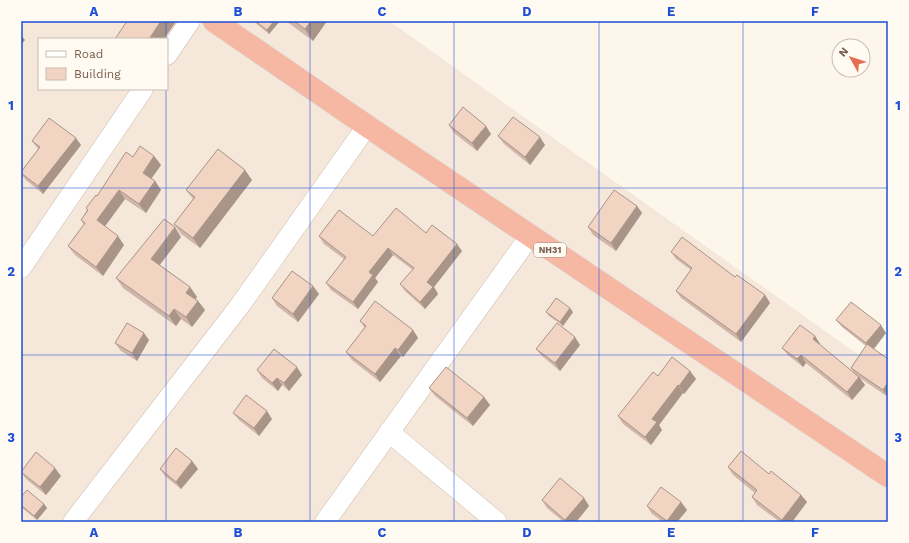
<svg xmlns="http://www.w3.org/2000/svg" width="909" height="543" font-family="'Work Sans',sans-serif">
  <style>
    .residential { fill: #f5e7da; fill-rule: evenodd }
    .lines { fill: none; stroke-linecap: round; stroke-linejoin: round }
    .street-casing { stroke: #d0bdb0; stroke-width: 21 }
    .highway-casing { stroke: #d9d1cd; stroke-width: 23 }
    .street { stroke: #fff; stroke-width: 20 }
    .highway { stroke: #f6b7a3; stroke-width: 22 }
    .wall { fill: #d0b6a8 }
    .shaded-wall { fill: #a99488 }
    .building { fill: #f2d4c3; stroke: #a99488 }
    .grid { fill: none; stroke: #1d4ed8; stroke-width: 1; stroke-opacity: 0.55 }
    .labels { text-anchor: middle; stroke-width: 3; stroke-linejoin: round; paint-order: stroke }
    .shield { fill: #fffaf2; stroke: #a18b7e; stroke-width: 1 }
    .shield-label { font-size: 9px; font-weight: bold; fill: #795c4d }
    .neatline { fill: none; stroke: #1d4ed8; stroke-width: 1.5 }
    .grid-label { font-size: 13px; text-anchor: middle; font-weight: bold; fill: #1d4ed8 }
  </style>
  <rect width="100%" height="100%" fill="#fdf6eb"/>
  <path class="residential" d="M21,21H389L888,376V522H21ZM39,39H167V89H39Z"/>
  <g class="lines">
    <defs>
      <g id="street">
        <polyline points="167,55 190,21"/>
        <polyline points="21,268 143,89"/>
        <polyline points="389,432 497,522"/>
        <polyline points="73,522 241,304 367,126"/>
        <polyline points="325,522 530,236"/>
      </g>
      <polyline id="highway" points="214,21 367,126 888,476"/>
    </defs>
    <use href="#street" class="street-casing"/>
    <use href="#highway" class="highway-casing"/>
    <use href="#street" class="street"/>
    <use href="#highway" class="highway"/>
  </g>
  <g class="wall">
    <polygon points="253,21 280,21 269,34"/>
    <polygon points="286,21 327,21 313,41"/>
    <polygon points="449,125 491,134 477,151 454,133"/>
    <polygon points="498,136 545,145 530,165 504,144"/>
    <polygon points="32,141 81,145 43,194 26,180 21,174 21,172 38,149"/>
    <polygon points="154,156 161,165 151,179 155,181 161,190 146,213 125,199 105,226 124,245 103,276 75,255 68,246 84,225 81,220 87,210 86,208 133,157"/>
    <polygon points="252,180 200,248 181,234 174,224 193,199 186,190"/>
    <polygon points="637,206 642,213 616,251 593,235 588,227"/>
    <polygon points="426,233 462,251 434,287 438,294 425,309 405,291 400,284 413,270 393,255 375,278 378,282 358,309 331,290 326,283 344,259 324,244 319,236 373,236"/>
    <polygon points="181,237 160,265 190,287 197,297 195,299 198,301 205,310 192,327 181,319 176,326 123,288 116,278"/>
    <polygon points="671,252 735,277 765,295 770,303 741,342 681,298 676,291 691,270 676,259"/>
    <polygon points="313,286 319,294 298,322 277,306 272,298"/>
    <polygon points="546,312 573,312 563,326 549,316"/>
    <polygon points="836,320 886,333 874,349 888,359 888,397 860,378 865,385 852,400 806,363 803,367 788,355 782,348 815,336 820,344 820,345 855,374 851,368 866,346 842,327"/>
    <polygon points="360,321 413,330 418,338 403,357 401,356 380,382 352,360 346,352 365,328"/>
    <polygon points="149,340 137,361 121,351 115,343"/>
    <polygon points="580,345 560,371 542,356 536,349"/>
    <polygon points="257,370 302,375 289,391 282,385 278,391 262,378"/>
    <polygon points="690,371 696,379 684,394 683,393 659,425 662,430 651,445 623,424 618,416 658,376"/>
    <polygon points="429,388 484,397 490,405 473,426 435,396"/>
    <polygon points="233,413 272,419 259,436 239,420"/>
    <polygon points="192,461 198,469 181,489 165,476 160,469"/>
    <polygon points="728,467 801,495 807,502 792,522 780,522 757,505 752,497 755,493 733,475"/>
    <polygon points="21,472 61,476 46,495 26,479"/>
    <polygon points="21,497 44,504 47,508 37,520 21,507"/>
    <polygon points="584,498 589,506 576,522 564,522 547,508 542,500"/>
    <polygon points="681,502 687,510 677,522 663,522 652,514 647,506"/>
  </g>
  <g class="shaded-wall">
    <polygon points="161,21 173,21 175,23 164,39 149,39"/>
    <polygon points="274,21 280,21 269,34 267,30"/>
    <polygon points="311,21 327,21 313,41 305,29"/>
    <polygon points="21,35 25,40 21,45"/>
    <polygon points="486,126 491,134 477,151 472,143"/>
    <polygon points="540,137 545,145 530,165 525,157"/>
    <polygon points="76,138 81,145 43,194 38,186"/>
    <polygon points="154,156 161,165 149,182 143,173"/>
    <polygon points="245,170 252,180 200,248 193,238"/>
    <polygon points="155,181 161,190 146,213 139,204"/>
    <polygon points="119,190 125,199 103,229 97,220"/>
    <polygon points="637,206 642,213 616,251 611,243"/>
    <polygon points="175,227 181,237 157,268 151,259"/>
    <polygon points="118,236 124,245 103,276 96,267"/>
    <polygon points="457,244 462,251 434,287 438,294 425,309 420,302 427,282"/>
    <polygon points="388,248 393,255 375,278 378,282 358,309 353,302 369,272"/>
    <polygon points="313,286 319,294 298,322 293,314"/>
    <polygon points="190,287 197,297 193,302 186,293"/>
    <polygon points="765,295 770,303 741,342 736,334"/>
    <polygon points="198,301 205,310 192,327 186,317"/>
    <polygon points="570,308 573,312 563,326 560,322"/>
    <polygon points="174,309 181,319 176,326 169,316"/>
    <polygon points="881,325 886,333 872,351 866,343"/>
    <polygon points="413,330 418,338 403,357 398,350"/>
    <polygon points="144,333 149,340 137,361 132,353"/>
    <polygon points="815,336 820,344 818,347 813,339"/>
    <polygon points="575,337 580,345 560,371 555,363"/>
    <polygon points="395,348 401,356 380,382 375,374"/>
    <polygon points="801,355 806,363 803,367 797,359"/>
    <polygon points="297,367 302,375 289,391 284,383"/>
    <polygon points="690,371 696,379 684,394 679,386"/>
    <polygon points="859,377 865,385 852,400 847,392"/>
    <polygon points="277,378 282,385 278,391 272,383"/>
    <polygon points="888,382 888,397 883,390"/>
    <polygon points="678,385 683,393 659,425 662,430 651,445 645,437 652,419"/>
    <polygon points="484,397 490,405 473,426 467,418"/>
    <polygon points="267,411 272,419 259,436 254,428"/>
    <polygon points="192,461 198,469 181,489 176,482"/>
    <polygon points="55,468 61,476 46,495 40,487"/>
    <polygon points="801,495 807,502 792,522 783,522 782,520"/>
    <polygon points="584,498 589,506 576,522 567,522 565,520"/>
    <polygon points="681,502 687,510 677,522 667,522 667,521"/>
    <polygon points="44,504 47,508 37,520 34,516"/>
  </g>
  <g class="building">
    <polygon points="127,21 161,21 149,39 115,39"/>
    <polygon points="255,21 274,21 267,30"/>
    <polygon points="294,21 311,21 305,29"/>
    <polygon points="463,107 486,126 472,143 449,125"/>
    <polygon points="513,117 540,137 525,157 498,136"/>
    <polygon points="49,118 76,138 38,186 21,173 21,172 40,147 32,141"/>
    <polygon points="140,146 154,156 143,173 155,181 139,204 119,190 97,220 118,236 96,267 68,246 85,223 81,220 88,210 86,208 96,195 97,196 126,152 133,157"/>
    <polygon points="218,149 245,170 193,238 174,224 195,197 186,190"/>
    <polygon points="614,190 637,206 611,243 588,227"/>
    <polygon points="396,208 426,233 432,225 457,244 427,282 433,287 420,302 400,284 414,268 388,248 369,272 373,275 353,302 326,283 346,257 319,236 339,210 373,236"/>
    <polygon points="164,219 175,227 151,259 190,287 186,293 198,301 186,317 174,309 169,316 116,278"/>
    <polygon points="682,237 735,277 737,275 765,295 736,334 676,291 692,268 671,252"/>
    <polygon points="292,271 313,286 293,314 272,298"/>
    <polygon points="556,298 570,308 560,322 546,312"/>
    <polygon points="375,301 413,330 398,350 395,348 375,374 346,352 366,326 360,321"/>
    <polygon points="851,302 881,325 866,343 836,320"/>
    <polygon points="127,323 144,333 132,353 115,343"/>
    <polygon points="557,323 575,337 555,363 536,349"/>
    <polygon points="800,325 815,336 813,339 859,377 847,392 801,355 797,359 782,348"/>
    <polygon points="867,344 888,359 888,382 883,390 851,368"/>
    <polygon points="274,349 297,367 284,383 277,378 272,383 257,370"/>
    <polygon points="672,357 690,371 679,386 678,385 652,419 657,422 645,437 618,416 653,372 658,376"/>
    <polygon points="446,367 484,397 467,418 429,388"/>
    <polygon points="246,395 267,411 254,428 233,413"/>
    <polygon points="176,448 192,461 176,482 160,469"/>
    <polygon points="741,451 769,474 771,471 801,495 782,520 752,497 757,490 728,467"/>
    <polygon points="36,452 55,468 40,487 21,472"/>
    <polygon points="560,478 584,498 565,520 542,500"/>
    <polygon points="661,487 681,502 667,521 647,506"/>
    <polygon points="27,490 44,504 34,516 21,505 21,497"/>
  </g>
  <path class="grid" d="M166,21V39M310,21V522M454,21V522M599,21V522M743,21V522M166,89V522M21,188H888M21,355H888"/>
  <g class="labels">
    <rect class="shield" x="534" y="243" width="32" height="14" rx="3"/>
    <g class="shield-label">
      <text x="550" y="253">NH31</text>
    </g>
  </g>
  <rect width="909" height="543" fill="none" stroke="#fffaf2" stroke-width="44"/>
  <rect x="38" y="38" width="130" height="52" fill="#fffaf2" stroke="#c9bbb0"/>
  <rect x="46" y="51" width="20" height="6" fill="#ffffff" stroke="#c9bbb0"/>
  <text x="74" y="58" font-size="12" fill="#795c4d">Road</text>
  <rect x="46" y="68" width="20" height="12" fill="#f2d4c3" stroke="#c9bbb0"/>
  <text x="74" y="78" font-size="12" fill="#795c4d">Building</text>
  <g transform="translate(851 58) rotate(309)"><circle r="19" fill="#fffaf2" stroke="#c9bbb0"/>
  <path d="M0-3L7 15L0 10L-7 15Z" fill="#e56f52"/>
  <text y="-6" font-size="11" font-weight="bold" text-anchor="middle" fill="#795c4d">N</text>
  </g>
  <rect x="22" y="22" width="865" height="499" class="neatline"/>
  <g class="grid-label">
    <text x="94" y="16">A</text>
    <text x="238" y="16">B</text>
    <text x="382" y="16">C</text>
    <text x="527" y="16">D</text>
    <text x="671" y="16">E</text>
    <text x="815" y="16">F</text>
    <text x="11" y="110">1</text>
    <text x="898" y="110">1</text>
    <text x="11" y="276">2</text>
    <text x="898" y="276">2</text>
    <text x="11" y="442">3</text>
    <text x="898" y="442">3</text>
    <text x="94" y="537">A</text>
    <text x="238" y="537">B</text>
    <text x="382" y="537">C</text>
    <text x="527" y="537">D</text>
    <text x="671" y="537">E</text>
    <text x="815" y="537">F</text>
  </g>
</svg>
